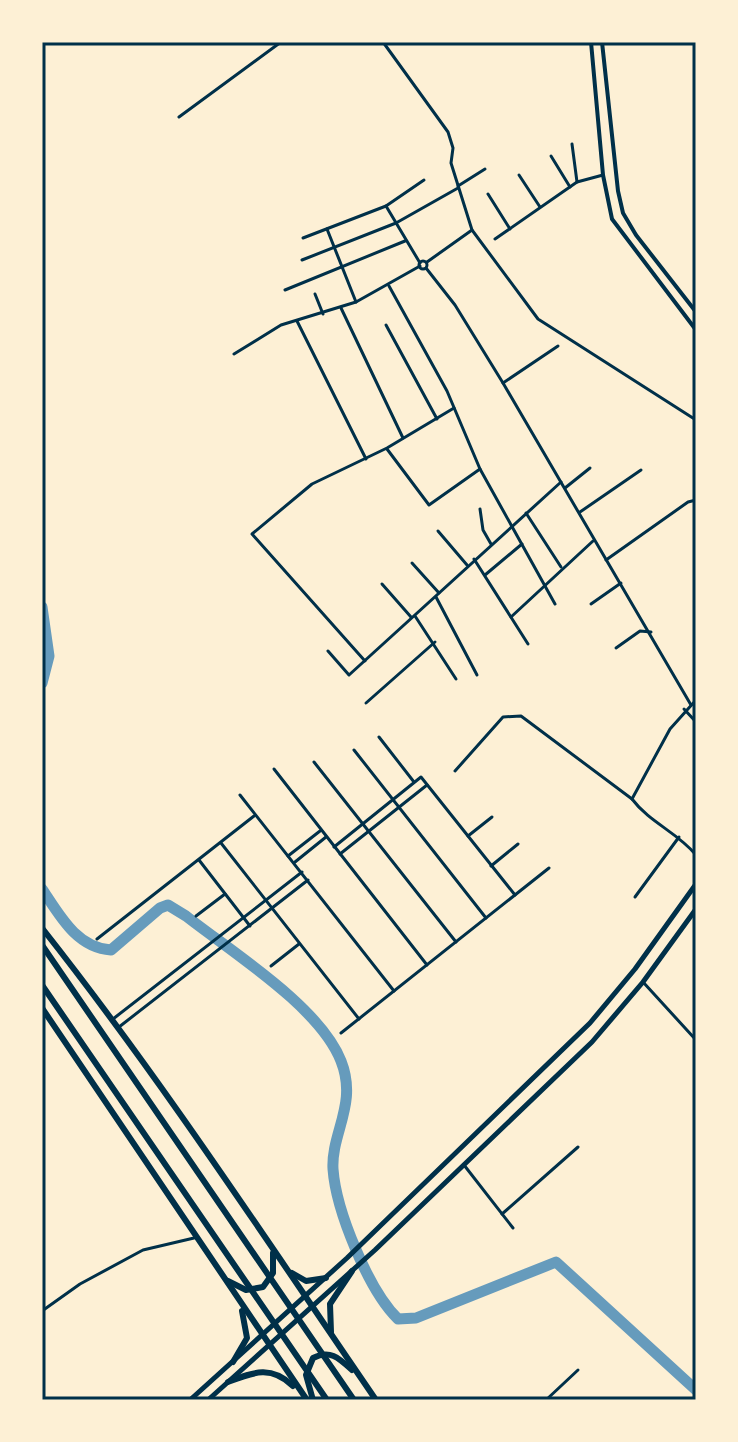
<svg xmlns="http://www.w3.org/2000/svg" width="738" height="1442" font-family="Roboto,sans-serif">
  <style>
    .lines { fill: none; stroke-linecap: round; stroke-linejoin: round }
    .river { stroke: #669bbc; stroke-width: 11 }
    .minor { stroke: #003049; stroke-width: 3 }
    .tertiary { stroke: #003049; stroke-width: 4 }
    .primary { stroke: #003049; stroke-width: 5 }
    .trunk { stroke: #003049; stroke-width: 6 }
    .neatline { fill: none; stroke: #003049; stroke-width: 3 }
  </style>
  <rect width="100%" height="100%" fill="#fdf0d5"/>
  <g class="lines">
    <g class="river">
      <polyline points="42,607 49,656 42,683"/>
      <path d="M42,889C60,916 77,948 111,950L160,908L168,905L186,916C233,953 320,1007 341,1061C358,1104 331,1133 333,1169C336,1211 369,1291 398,1319L416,1318L556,1262L696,1390"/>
    </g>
    <g class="minor">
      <polyline points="383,42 448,132 453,148 451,163 472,230 538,319 696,420"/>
      <polyline points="179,117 281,42"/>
      <polyline points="572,144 577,182"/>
      <polyline points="551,156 570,187"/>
      <polyline points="519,175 540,207"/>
      <polyline points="458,186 485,169"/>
      <polyline points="488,194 510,229"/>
      <polyline points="386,206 420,263"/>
      <polyline points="327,229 356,302"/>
      <polyline points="303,238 386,206 424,180"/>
      <polyline points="495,239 577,182 603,175"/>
      <polyline points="302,260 396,223 458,188"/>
      <circle cx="423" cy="265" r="4"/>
      <polyline points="427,262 472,230"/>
      <polyline points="426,268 455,305 503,383 691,705"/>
      <polyline points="389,286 447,391 480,469 555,604"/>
      <polyline points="285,290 405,241"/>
      <polyline points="315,294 323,314"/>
      <polyline points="341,308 403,438"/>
      <polyline points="297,321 366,459"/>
      <polyline points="386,325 437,419"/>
      <polyline points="234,354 281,325 356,302 420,266"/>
      <polyline points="503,383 558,346"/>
      <polyline points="387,449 429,505 480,469"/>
      <polyline points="565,488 590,468"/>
      <polyline points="480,509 483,530 491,544"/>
      <polyline points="580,512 641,470"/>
      <polyline points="526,513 561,567"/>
      <polyline points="438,531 467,565"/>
      <polyline points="474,559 528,644"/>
      <polyline points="606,560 688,502 696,500"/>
      <polyline points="412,563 439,593"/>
      <polyline points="485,575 522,544"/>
      <polyline points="382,584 411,617"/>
      <polyline points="436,597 477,675"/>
      <polyline points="591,604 621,583"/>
      <polyline points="415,616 456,679"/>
      <polyline points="511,617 593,541"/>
      <polyline points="616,648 640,631 651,632"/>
      <polyline points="328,651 349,675 561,482"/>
      <polyline points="365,661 252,534 312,484 387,448 454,408"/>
      <path d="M696,700L670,729L632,799C650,823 677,832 696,855"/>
      <polyline points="366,703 435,642"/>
      <polyline points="684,709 696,722"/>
      <polyline points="379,737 414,782"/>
      <polyline points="354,750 486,918"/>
      <polyline points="314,762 456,942"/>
      <polyline points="274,769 427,965"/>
      <polyline points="455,771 503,717 521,716 632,799"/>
      <polyline points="240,795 394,991"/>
      <polyline points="468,836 492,817"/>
      <polyline points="221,843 359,1019"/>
      <polyline points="334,847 421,777 515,895"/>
      <polyline points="340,854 427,785"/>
      <polyline points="288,856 320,831"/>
      <polyline points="199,860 250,926"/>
      <polyline points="295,862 326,837"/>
      <polyline points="491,866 518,844"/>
      <polyline points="635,897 679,837"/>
      <polyline points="196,916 225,894"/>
      <polyline points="97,939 254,816"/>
      <polyline points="271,966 299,944"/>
      <polyline points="643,982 696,1040"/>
      <polyline points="113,1019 302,872"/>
      <polyline points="119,1027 308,880"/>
      <polyline points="341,1033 549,868"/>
      <polyline points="464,1165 513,1228"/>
      <polyline points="502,1214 578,1147"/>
      <polyline points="42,1311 80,1284 143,1250 194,1238"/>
      <polyline points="546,1400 578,1370"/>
    </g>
    <g class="tertiary">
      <polyline points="591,42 603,175 612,219 696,330"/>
      <polyline points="602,42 618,191 623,213 636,235 696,312"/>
    </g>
    <g class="primary">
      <polyline points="190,1400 347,1258 590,1023 635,969 696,884"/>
      <polyline points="208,1400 375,1250 592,1042 643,982 696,909"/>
    </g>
    <g class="trunk">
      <path d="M42,928C162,1080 267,1241 376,1400"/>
      <polyline points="42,945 354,1400"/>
      <polyline points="42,985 327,1400"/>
      <polyline points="42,1008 307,1400"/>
      <polyline points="292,1273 306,1281 326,1278"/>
      <polyline points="228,1281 246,1290 263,1287 273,1273 273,1253"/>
      <polyline points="331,1332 330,1304 352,1271"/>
      <polyline points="233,1362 247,1338 242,1311"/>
      <path d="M228,1382C254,1372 271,1365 293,1386"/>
      <path d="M313,1400L306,1375L313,1358C330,1349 339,1358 352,1370"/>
    </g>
  </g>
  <rect width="738" height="1442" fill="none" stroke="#fdf0d5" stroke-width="88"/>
  <rect x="44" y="44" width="650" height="1354" class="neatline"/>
</svg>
